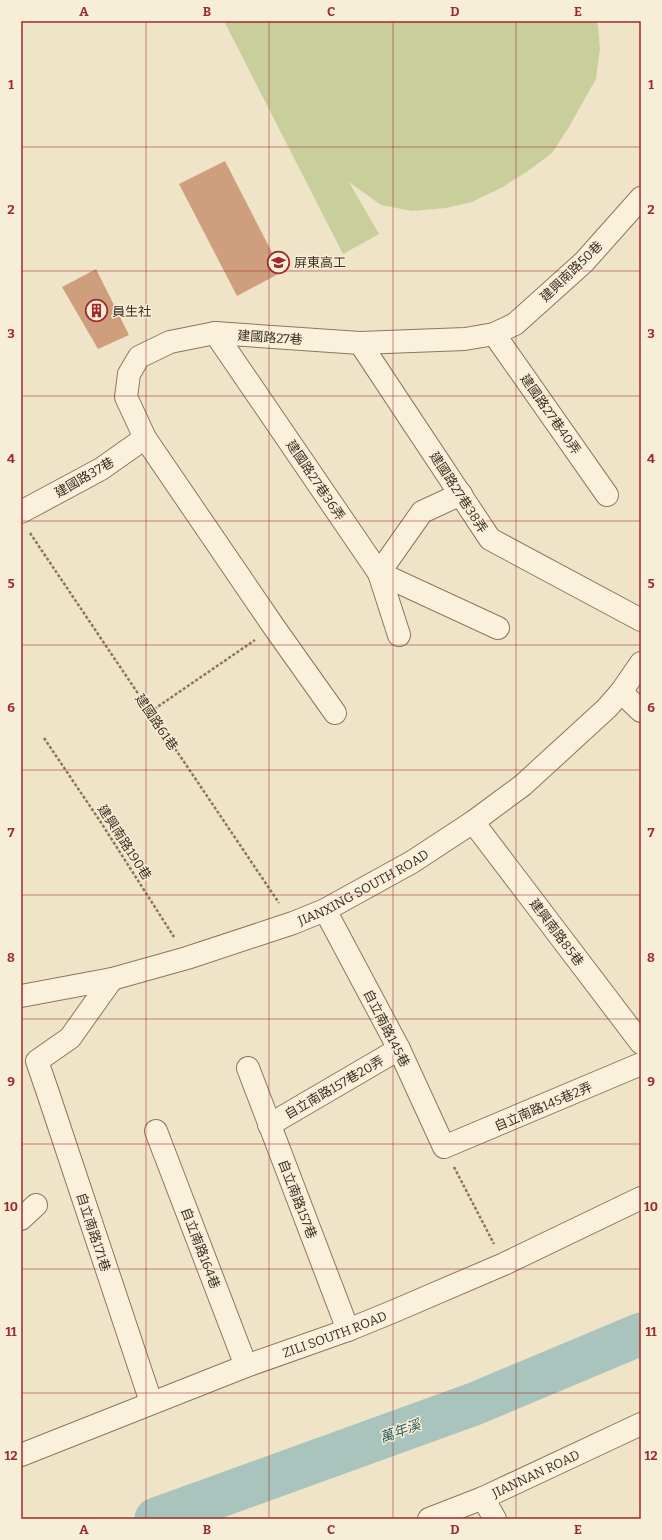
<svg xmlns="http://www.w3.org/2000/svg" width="662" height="1540" font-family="Bitter,'Noto Sans TC',serif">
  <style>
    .green { fill: #c9cf9b }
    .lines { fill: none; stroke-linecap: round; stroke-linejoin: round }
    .river { stroke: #a9c4bc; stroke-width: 43 }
    .building { fill: #cf9f7d }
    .minor-casing { stroke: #8d765c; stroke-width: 24 }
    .path { stroke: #8d765c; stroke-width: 2.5; stroke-dasharray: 3 2; stroke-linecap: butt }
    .minor { stroke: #faf1dc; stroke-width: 22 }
    .grid { fill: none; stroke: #9e2a2b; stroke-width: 1; stroke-opacity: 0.55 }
    .labels { text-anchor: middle; stroke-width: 3; stroke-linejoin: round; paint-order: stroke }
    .poi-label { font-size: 13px; fill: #3d2e20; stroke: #f7eed8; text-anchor: start }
    .street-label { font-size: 13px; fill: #3d2e20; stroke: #f7eed8 }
    .water-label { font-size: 14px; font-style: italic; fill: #2f5d5a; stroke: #f7eed8 }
    .neatline { fill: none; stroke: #9e2a2b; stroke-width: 1.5 }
    .grid-label { font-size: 13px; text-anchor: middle; font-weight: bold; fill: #9e2a2b }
  </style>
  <rect width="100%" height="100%" fill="#f0e4c8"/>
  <polygon class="green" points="224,21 596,21 598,25 600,49 596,79 569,127 552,153 528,171 501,188 472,202 446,208 412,211 381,205 349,182 379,234 343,254"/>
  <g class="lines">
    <polyline class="river" points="156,1519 474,1404 641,1334"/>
  </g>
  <g class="building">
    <polygon points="225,161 282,272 237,296 179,184"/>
    <polygon points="96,269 129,335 98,349 62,287"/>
  </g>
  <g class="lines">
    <defs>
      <g id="minor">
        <polyline points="215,333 379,573 399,635"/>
        <polyline points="494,334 607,495"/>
        <polyline points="360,343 490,539 641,620"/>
        <polyline points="461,494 422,512 379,573 498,628"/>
        <polyline points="21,512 101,469 145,438"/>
        <polyline points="621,692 641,711"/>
        <polyline points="335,713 274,627 145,438 126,397 129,374 139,357 170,342 215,333 360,343 465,339 494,334 515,324 584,262 641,198"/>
        <polyline points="473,822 641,1043"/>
        <polyline points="325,910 399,1049 444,1147 641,1064"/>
        <polyline points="112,979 70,1038 37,1061 48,1093 151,1402"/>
        <path id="s1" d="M21,996L112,979L187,958L293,923L325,910L412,862L473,822L523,785L607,708L621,692L641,663"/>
        <polyline points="248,1068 348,1330"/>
        <polyline points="269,1125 399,1049"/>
        <polyline points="156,1131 246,1366"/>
        <polyline points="21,1219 36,1205"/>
        <path id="s2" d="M21,1455L246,1366L348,1330L392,1312L504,1264L641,1198"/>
        <polyline points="483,1498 495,1519"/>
        <path id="s3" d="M429,1519L483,1498L641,1424"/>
      </g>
    </defs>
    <use href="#minor" class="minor-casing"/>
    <g class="path">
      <polyline points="30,533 279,903"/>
      <polyline points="150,712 255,640"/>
      <polyline points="44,738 100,821 174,937"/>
      <polyline points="454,1167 494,1244"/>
    </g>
    <use href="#minor" class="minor"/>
  </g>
  <path class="grid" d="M146,21V1519M269,21V1519M393,21V1519M516,21V1519M21,147H641M21,271H641M21,396H641M21,521H641M21,645H641M21,770H641M21,895H641M21,1019H641M21,1144H641M21,1269H641M21,1393H641"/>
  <defs>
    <symbol id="school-ring" viewBox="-11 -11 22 22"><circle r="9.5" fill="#f7eed8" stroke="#9e2a2b" stroke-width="1.5"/><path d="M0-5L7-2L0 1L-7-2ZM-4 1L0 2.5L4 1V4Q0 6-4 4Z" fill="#9e2a2b"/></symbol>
    <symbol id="building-ring" viewBox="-11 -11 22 22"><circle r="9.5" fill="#f7eed8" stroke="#9e2a2b" stroke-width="1.5"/><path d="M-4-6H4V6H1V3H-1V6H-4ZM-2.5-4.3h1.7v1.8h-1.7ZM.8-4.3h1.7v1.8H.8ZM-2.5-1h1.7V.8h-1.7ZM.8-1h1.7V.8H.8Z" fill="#9e2a2b"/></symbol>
  </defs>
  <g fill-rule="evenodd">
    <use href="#school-ring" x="266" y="250" width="25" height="25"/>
    <use href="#building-ring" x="84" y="298" width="25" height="25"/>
  </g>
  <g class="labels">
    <g class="poi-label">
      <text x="294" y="267">屏東高工</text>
      <text x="112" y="316">員生社</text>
    </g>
    <g class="street-label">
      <text transform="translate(571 271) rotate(-44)" y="5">建興南路50巷</text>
      <text transform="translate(270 337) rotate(4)" y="5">建國路27巷</text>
      <text transform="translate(551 414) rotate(55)" y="5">建國路27巷40弄</text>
      <text transform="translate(84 477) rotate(-30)" y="5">建國路37巷</text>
      <text transform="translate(316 480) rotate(56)" y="5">建國路27巷36弄</text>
      <text transform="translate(459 492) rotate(57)" y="5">建國路27巷38弄</text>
      <text transform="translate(157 722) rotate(56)" y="5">建國路61巷</text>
      <text transform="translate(125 842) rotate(57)" y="5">建興南路190巷</text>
      <text dy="5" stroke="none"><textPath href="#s1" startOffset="361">JIANXING SOUTH ROAD</textPath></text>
      <text transform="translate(557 932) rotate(53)" y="5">建興南路85巷</text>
      <text transform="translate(387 1028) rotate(63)" y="5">自立南路145巷</text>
      <text transform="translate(334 1087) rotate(-30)" y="5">自立南路157巷20弄</text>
      <text transform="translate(543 1106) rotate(-23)" y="5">自立南路145巷2弄</text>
      <text transform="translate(298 1199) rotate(69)" y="5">自立南路157巷</text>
      <text transform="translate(94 1232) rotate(72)" y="5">自立南路171巷</text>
      <text transform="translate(201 1248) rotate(69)" y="5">自立南路164巷</text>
      <text dy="5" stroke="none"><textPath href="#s2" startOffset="336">ZILI SOUTH ROAD</textPath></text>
      <text dy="5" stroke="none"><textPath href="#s3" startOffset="116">JIANNAN ROAD</textPath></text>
    </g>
    <g class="water-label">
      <text transform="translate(400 1431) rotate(-20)" y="5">萬年溪</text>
    </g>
  </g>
  <rect width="662" height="1540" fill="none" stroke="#f7eed8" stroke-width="44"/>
  <rect x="22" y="22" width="618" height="1496" class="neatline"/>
  <g class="grid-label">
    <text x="84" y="16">A</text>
    <text x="207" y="16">B</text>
    <text x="331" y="16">C</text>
    <text x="455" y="16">D</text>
    <text x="578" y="16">E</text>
    <text x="11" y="89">1</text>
    <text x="651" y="89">1</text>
    <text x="11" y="214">2</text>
    <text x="651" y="214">2</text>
    <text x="11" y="338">3</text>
    <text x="651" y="338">3</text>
    <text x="11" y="463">4</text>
    <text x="651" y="463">4</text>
    <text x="11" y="588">5</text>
    <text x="651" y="588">5</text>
    <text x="11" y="712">6</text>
    <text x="651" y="712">6</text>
    <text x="11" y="837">7</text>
    <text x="651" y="837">7</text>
    <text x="11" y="962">8</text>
    <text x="651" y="962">8</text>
    <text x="11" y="1086">9</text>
    <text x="651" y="1086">9</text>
    <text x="11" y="1211">10</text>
    <text x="651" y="1211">10</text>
    <text x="11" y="1336">11</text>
    <text x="651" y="1336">11</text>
    <text x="11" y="1460">12</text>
    <text x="651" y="1460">12</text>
    <text x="84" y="1534">A</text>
    <text x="207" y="1534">B</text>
    <text x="331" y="1534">C</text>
    <text x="455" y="1534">D</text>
    <text x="578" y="1534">E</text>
  </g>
</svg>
